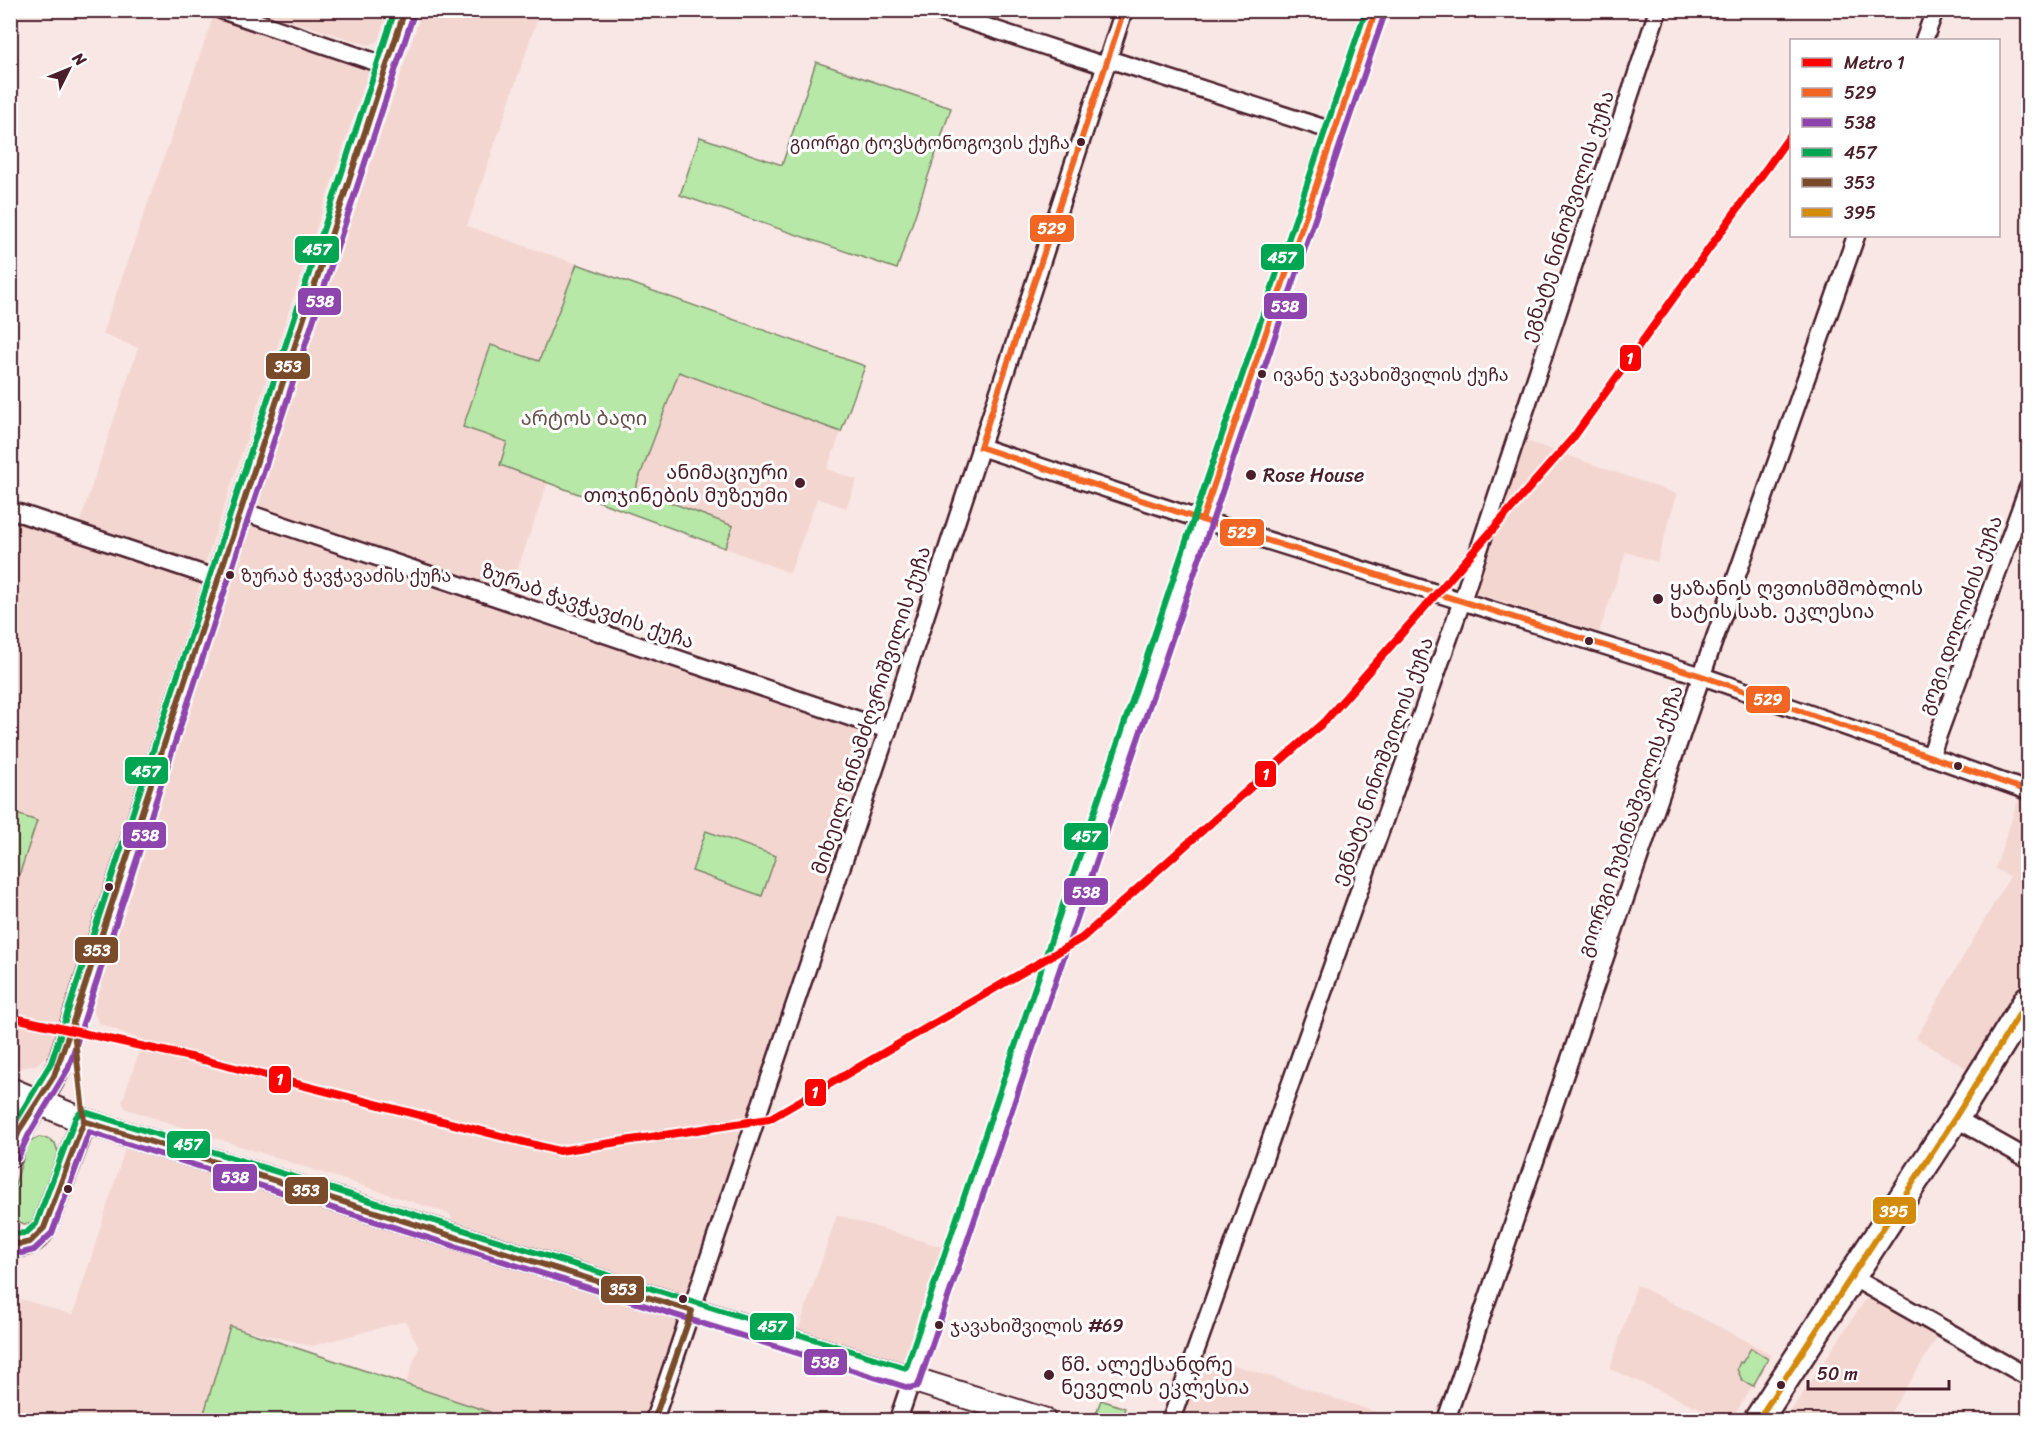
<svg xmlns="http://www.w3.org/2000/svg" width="2039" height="1431" font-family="Sriracha,'Noto Sans Georgian',sans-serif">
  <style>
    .built { fill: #f4d6d1 }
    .green { fill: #b7e8a8; stroke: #80846a; stroke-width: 1.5 }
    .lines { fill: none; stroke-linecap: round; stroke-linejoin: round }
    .minor-casing { stroke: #4a1f2b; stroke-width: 21 }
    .secondary-casing { stroke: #4a1f2b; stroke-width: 28 }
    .primary-casing { stroke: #4a1f2b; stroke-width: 32 }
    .minor { stroke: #fff; stroke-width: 16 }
    .secondary { stroke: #fff; stroke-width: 24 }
    .primary { stroke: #fff; stroke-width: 27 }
    .bus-1-casing { stroke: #fff; stroke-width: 10 }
    .bus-2-casing { stroke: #fff; stroke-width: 10 }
    .bus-3-casing { stroke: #fff; stroke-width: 10 }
    .bus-4-casing { stroke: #fff; stroke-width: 10 }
    .bus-5-casing { stroke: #fff; stroke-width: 10 }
    .bus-1 { stroke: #f26522; stroke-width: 6 }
    .bus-2 { stroke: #8e44ad; stroke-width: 6 }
    .bus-3 { stroke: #00a651; stroke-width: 6 }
    .bus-4 { stroke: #7a4b2a; stroke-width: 6 }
    .bus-5 { stroke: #d48b09; stroke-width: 6 }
    .metro-1-casing { stroke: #fff; stroke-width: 12 }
    .metro-1 { stroke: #f00; stroke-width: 8 }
    .bus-dot { fill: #4a1f2b; stroke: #fff; stroke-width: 2 }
    .labels { text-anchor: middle; stroke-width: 6; stroke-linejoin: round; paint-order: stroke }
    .bus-label { font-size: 18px; fill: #4a1f2b; stroke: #fff; text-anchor: start }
    .street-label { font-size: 20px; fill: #4a1f2b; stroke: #fff }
    .park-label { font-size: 20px; fill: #65514a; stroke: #fff }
    .poi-label { font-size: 20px; fill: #4a1f2b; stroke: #fff; text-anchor: start }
    .line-badge { stroke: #fff; stroke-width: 2 }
    .badge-label { font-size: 16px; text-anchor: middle; font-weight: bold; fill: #fff }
  </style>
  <rect width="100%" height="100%" fill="#f8e7e4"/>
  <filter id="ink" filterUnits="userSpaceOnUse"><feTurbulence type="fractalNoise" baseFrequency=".0167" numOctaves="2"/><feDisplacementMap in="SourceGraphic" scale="12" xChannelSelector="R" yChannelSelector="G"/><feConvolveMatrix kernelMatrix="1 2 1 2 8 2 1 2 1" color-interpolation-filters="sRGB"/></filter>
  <g filter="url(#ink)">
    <g class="built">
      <polygon points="257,11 388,11 378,41 369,45"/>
      <polygon points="422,11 540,11 467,226 577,264 539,361 463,427 507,443 500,465 548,482 509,594 264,512 256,504"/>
      <polygon points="214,15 366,65 369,70 204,567 78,527 138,348 102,334"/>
      <polygon points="679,371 841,432 827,469 857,480 846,508 817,498 790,573 725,548 733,526 635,490"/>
      <polygon points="1521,439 1677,494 1657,562 1626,552 1599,632 1474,593 1473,582"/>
      <polygon points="11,513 202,579 49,1053 36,1065 21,1068 10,1064 11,900 37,821 11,812"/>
      <polygon points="257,525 869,732 872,744 685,1296 680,1299 458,1233 450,1214 126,1109 122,1102 143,1041 99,1023 93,1011 249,528"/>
      <polygon points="2021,792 2028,795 2028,976 1971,1071 1916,1038 2010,876 1995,869"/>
      <polygon points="125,1149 674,1315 678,1320 644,1420 487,1420 490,1412 406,1383 419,1347 405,1321 312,1346 230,1326 202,1420 126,1420 119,1418 118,1420 11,1420 11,1332 21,1299 73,1315"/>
      <polygon points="837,1215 942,1247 901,1366 796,1337"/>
      <polygon points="1637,1285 1745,1340 1772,1355 1731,1420 1727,1420 1610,1369"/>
      <polygon points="1877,1296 1939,1335 1886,1420 1785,1420 1865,1300"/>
      <polygon points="1196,1352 1400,1420 1171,1420"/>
    </g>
    <g class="green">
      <polygon points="816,62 951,108 897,269 680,195 700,137 782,165"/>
      <polygon points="577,264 865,366 841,432 679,372 635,489 733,526 725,548 500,465 507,442 463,427 491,345 539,361"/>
      <polygon points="11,812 37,821 11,900 10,812"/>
      <polygon points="706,831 776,856 762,896 692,871"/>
      <polygon points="39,1137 47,1138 55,1143 59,1155 38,1218 32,1223 24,1224 12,1218 11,1197 27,1146 30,1141"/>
      <polygon points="230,1326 490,1412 487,1420 202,1420"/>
      <polygon points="1751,1348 1768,1359 1753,1386 1742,1380 1737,1369 1740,1362 1742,1363"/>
      <polygon points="1101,1400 1125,1408 1121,1420 1100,1420 1094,1419"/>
    </g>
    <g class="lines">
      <defs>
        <g id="minor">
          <polyline points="221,10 387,66"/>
          <polyline points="935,10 1106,66"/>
          <polyline points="1924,40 1935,10"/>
          <polyline points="1108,59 1333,131"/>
          <polyline points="980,447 1202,520 1702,676 2028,791"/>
          <polyline points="10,510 218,579"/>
          <polyline points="241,511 888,730"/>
          <polyline points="1930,757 2028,488"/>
          <polyline points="1955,1118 2028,1159"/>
          <polyline points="1852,1277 2028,1377"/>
          <polyline points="654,1420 888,730 1124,10"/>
          <polyline points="898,1420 1376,10"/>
          <polyline points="1171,1420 1462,601 1658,10"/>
          <polyline points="1446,1420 1698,686 1856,236"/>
        </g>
        <g id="secondary">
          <polyline points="10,1090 84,1121 1043,1420"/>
          <path d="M10,1155C21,1122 45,1097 59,1066L405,10"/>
          <path d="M10,1243C26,1247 35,1240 44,1228L84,1121"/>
        </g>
        <polyline id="primary" points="1758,1420 1955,1118 2028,1000"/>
      </defs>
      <use href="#minor" class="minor-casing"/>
      <use href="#secondary" class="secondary-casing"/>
      <use href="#primary" class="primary-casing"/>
      <use href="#minor" class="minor"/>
      <use href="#secondary" class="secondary"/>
      <use href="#primary" class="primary"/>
      <defs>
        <g id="bus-1">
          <polyline points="980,447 1202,520 1702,676 2028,791"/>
          <polyline points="980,447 1124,10"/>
          <polyline points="1202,520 1376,10"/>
        </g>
        <g id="bus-2">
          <polyline points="18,1158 28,1136 68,1069 414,13"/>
          <polyline points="10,1252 22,1253 34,1250 52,1233 89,1132 909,1388 918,1386 1385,13"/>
        </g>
        <g id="bus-3">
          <polyline points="10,1131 51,1063 395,10"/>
          <polyline points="12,1234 26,1233 36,1224 76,1117 80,1113 85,1112 906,1368 1366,10"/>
        </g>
        <g id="bus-4">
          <polyline points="84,1121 692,1311 654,1420"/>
          <polyline points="10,1154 20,1129 54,1076 72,1025"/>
          <polyline points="10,1243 21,1244 30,1242 44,1228 84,1121 73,1022 405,10"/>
        </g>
        <polyline id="bus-5" points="1758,1420 1955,1118 2028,1000"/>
      </defs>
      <use href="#bus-1" class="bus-1-casing"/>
      <use href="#bus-2" class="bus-2-casing"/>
      <use href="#bus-3" class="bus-3-casing"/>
      <use href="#bus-4" class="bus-4-casing"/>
      <use href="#bus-5" class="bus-5-casing"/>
      <use href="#bus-1" class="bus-1"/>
      <use href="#bus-2" class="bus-2"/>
      <use href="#bus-3" class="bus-3"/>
      <use href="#bus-4" class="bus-4"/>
      <use href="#bus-5" class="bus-5"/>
      <defs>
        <polyline id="metro-1" points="10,1017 204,1060 559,1151 769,1119 1082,938 1325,721 1573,438 1792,133"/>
      </defs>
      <use href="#metro-1" class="metro-1-casing"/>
      <use href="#metro-1" class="metro-1"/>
    </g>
  </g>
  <g class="bus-dot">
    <circle cx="1081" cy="142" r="5"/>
    <circle cx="1262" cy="374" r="5"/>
    <circle cx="1251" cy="475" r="6"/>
    <circle cx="800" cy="483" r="6"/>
    <circle cx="230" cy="575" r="5"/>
    <circle cx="1658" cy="599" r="6"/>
    <circle cx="1589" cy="641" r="5"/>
    <circle cx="1958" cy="766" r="5"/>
    <circle cx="109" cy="887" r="5"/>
    <circle cx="68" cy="1189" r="5"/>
    <circle cx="683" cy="1299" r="5"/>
    <circle cx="939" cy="1325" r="5"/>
    <circle cx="1049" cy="1375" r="6"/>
    <circle cx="1781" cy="1385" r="5"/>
  </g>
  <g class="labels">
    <g class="bus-label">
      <text x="1070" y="149" text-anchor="end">გიორგი ტოვსტონოგოვის ქუჩა</text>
      <text x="1273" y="381">ივანე ჯავახიშვილის ქუჩა</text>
      <text x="241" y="582">ზურაბ ჭავჭავაძის ქუჩა</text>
      <text x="950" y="1332">ჯავახიშვილის #69</text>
    </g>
    <g class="street-label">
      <text transform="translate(1567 216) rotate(-72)" y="7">ეგნატე ნინოშვილის ქუჩა</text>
      <text transform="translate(588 606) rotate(19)" y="7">ზურაბ ჭავჭავძის ქუჩა</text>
      <text transform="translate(1960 615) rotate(-70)" y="7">გოგი დოლიძის ქუჩა</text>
      <text transform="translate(871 710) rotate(-72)" y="7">მიხეილ წინამძღვრიშვილის ქუჩა</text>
      <text transform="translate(1382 761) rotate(-70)" y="7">ეგნატე ნინოშვილის ქუჩა</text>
      <text transform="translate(1630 821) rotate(-71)" y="7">გიორგი ჩუბინაშვილის ქუჩა</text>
    </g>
    <g class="park-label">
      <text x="584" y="425">არტოს ბაღი</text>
    </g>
    <g class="poi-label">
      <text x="788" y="479" text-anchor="end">ანიმაციური<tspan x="788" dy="23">თოჯინების მუზეუმი</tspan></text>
      <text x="1263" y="482">Rose House</text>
      <text x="1670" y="595">ყაზანის ღვთისმშობლის<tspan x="1670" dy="23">ხატის სახ. ეკლესია</tspan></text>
      <text x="1061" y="1371">წმ. ალექსანდრე<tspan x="1061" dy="23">ნეველის ეკლესია</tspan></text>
    </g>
  </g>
  <g class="line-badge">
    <rect x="1029" y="214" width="46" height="29" rx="6" fill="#f26522"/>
    <rect x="294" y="235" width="46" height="29" rx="6" fill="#00a651"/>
    <rect x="1260" y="243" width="45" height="28" rx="6" fill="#00a651"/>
    <rect x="297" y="287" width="45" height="29" rx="6" fill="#8e44ad"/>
    <rect x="1263" y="292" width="45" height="28" rx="6" fill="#8e44ad"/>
    <rect x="1619" y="344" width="23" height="28" rx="6" fill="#f00"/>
    <rect x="265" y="352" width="46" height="28" rx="6" fill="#7a4b2a"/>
    <rect x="1219" y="518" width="46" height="29" rx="6" fill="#f26522"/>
    <rect x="1745" y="685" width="46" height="29" rx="6" fill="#f26522"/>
    <rect x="124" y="756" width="45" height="29" rx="6" fill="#00a651"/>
    <rect x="1254" y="760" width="23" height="28" rx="6" fill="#f00"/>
    <rect x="122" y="821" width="45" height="28" rx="6" fill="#8e44ad"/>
    <rect x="1063" y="822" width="46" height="29" rx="6" fill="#00a651"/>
    <rect x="1063" y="877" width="46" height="29" rx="6" fill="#8e44ad"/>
    <rect x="74" y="936" width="45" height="28" rx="6" fill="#7a4b2a"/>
    <rect x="268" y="1065" width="24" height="29" rx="6" fill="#f00"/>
    <rect x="804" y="1078" width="23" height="29" rx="6" fill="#f00"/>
    <rect x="166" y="1130" width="45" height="29" rx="6" fill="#00a651"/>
    <rect x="212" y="1163" width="46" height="29" rx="6" fill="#8e44ad"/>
    <rect x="284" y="1176" width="45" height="29" rx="6" fill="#7a4b2a"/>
    <rect x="1872" y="1196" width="45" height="29" rx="6" fill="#d48b09"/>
    <rect x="600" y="1275" width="45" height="29" rx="6" fill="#7a4b2a"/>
    <rect x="749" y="1312" width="46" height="29" rx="6" fill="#00a651"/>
    <rect x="803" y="1348" width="45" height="28" rx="6" fill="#8e44ad"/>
  </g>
  <g class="badge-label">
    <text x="1052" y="234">529</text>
    <text x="317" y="255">457</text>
    <text x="1282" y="263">457</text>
    <text x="320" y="307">538</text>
    <text x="1285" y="312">538</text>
    <text x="1630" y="364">1</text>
    <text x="288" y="372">353</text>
    <text x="1242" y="538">529</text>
    <text x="1768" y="705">529</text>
    <text x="146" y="777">457</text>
    <text x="1266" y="780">1</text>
    <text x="145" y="841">538</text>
    <text x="1086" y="842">457</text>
    <text x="1086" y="898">538</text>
    <text x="97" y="956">353</text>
    <text x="280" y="1085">1</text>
    <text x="815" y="1098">1</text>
    <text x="188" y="1150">457</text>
    <text x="235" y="1183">538</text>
    <text x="306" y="1196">353</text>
    <text x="1894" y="1217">395</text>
    <text x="623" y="1295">353</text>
    <text x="772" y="1332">457</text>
    <text x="825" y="1368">538</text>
  </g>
  <rect width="2039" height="1431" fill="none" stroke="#fff" stroke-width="36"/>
  <rect x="18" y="18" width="2003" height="1395" fill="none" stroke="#4a1f2b" stroke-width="2" filter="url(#ink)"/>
  <rect x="1790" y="39" width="210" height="198" fill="#ffffff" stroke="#b7a5aa" stroke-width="1.5"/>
  <rect x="1802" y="58" width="30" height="9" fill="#ff0000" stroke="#b7a5aa" stroke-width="1.5"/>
  <text x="1844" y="69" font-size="18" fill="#4a1f2b">Metro 1</text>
  <rect x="1802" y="88" width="30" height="9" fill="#f26522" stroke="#b7a5aa" stroke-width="1.5"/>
  <text x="1844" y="99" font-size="18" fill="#4a1f2b">529</text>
  <rect x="1802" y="118" width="30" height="9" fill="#8e44ad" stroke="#b7a5aa" stroke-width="1.5"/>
  <text x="1844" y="129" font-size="18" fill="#4a1f2b">538</text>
  <rect x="1802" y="148" width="30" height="9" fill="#00a651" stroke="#b7a5aa" stroke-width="1.5"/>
  <text x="1844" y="159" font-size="18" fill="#4a1f2b">457</text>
  <rect x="1802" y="178" width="30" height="9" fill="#7a4b2a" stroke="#b7a5aa" stroke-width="1.5"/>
  <text x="1844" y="189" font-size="18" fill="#4a1f2b">353</text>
  <rect x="1802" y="208" width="30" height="9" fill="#d48b09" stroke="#b7a5aa" stroke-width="1.5"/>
  <text x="1844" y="219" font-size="18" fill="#4a1f2b">395</text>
  <g transform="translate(69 69) rotate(47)" stroke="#ffffff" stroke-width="4.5" paint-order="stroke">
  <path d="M0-4.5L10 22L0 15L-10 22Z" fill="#4a1f2b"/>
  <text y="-9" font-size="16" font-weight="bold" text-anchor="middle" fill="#4a1f2b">N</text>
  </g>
  <path d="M1808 1380v9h141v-9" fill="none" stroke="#4a1f2b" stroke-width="3"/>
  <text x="1817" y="1380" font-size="18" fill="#4a1f2b" stroke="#ffffff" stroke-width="4.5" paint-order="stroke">50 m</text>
</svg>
